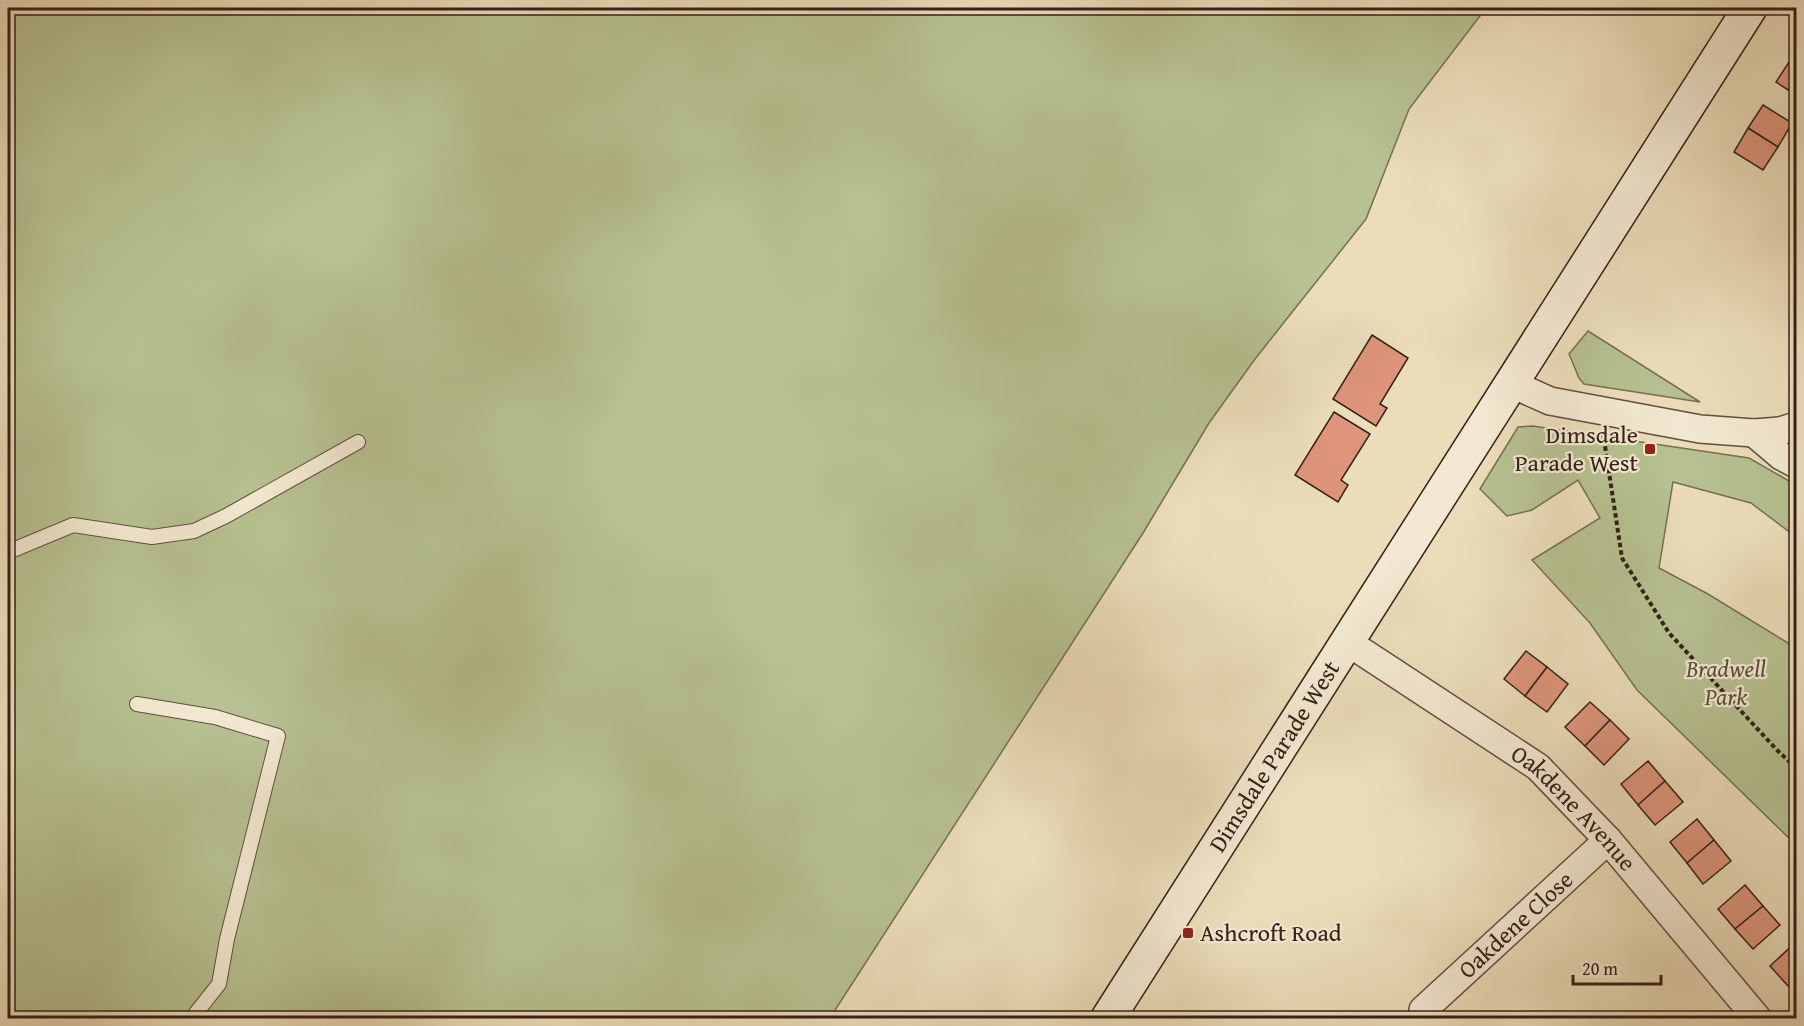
<svg xmlns="http://www.w3.org/2000/svg" width="1804" height="1026" font-family="'Gentium Book Plus',serif">
  <style>
    .green { fill: #b7c191; stroke: #767054; stroke-width: 1.5 }
    .building { fill: #de957b; stroke: #342018; stroke-width: 1.5 }
    .lines { fill: none; stroke-linecap: round; stroke-linejoin: round }
    .lane-casing { stroke: #624f40; stroke-width: 16 }
    .street-casing { stroke: #624f40; stroke-width: 30 }
    .secondary-casing { stroke: #342018; stroke-width: 36 }
    .path { stroke: #342018; stroke-width: 4; stroke-dasharray: 4.5 3; stroke-linecap: butt }
    .lane { stroke: #f3e9d2; stroke-width: 14 }
    .street { stroke: #f3e9d2; stroke-width: 27 }
    .secondary { stroke: #f3e9d2; stroke-width: 33 }
    .poi-dot { fill: #8f2418; stroke: #f3e9d2; stroke-width: 2 }
    .labels { text-anchor: middle; stroke-width: 4.5; stroke-linejoin: round; paint-order: stroke }
    .poi-label { font-size: 24px; fill: #342018; stroke: #f3e9d2; text-anchor: end }
    .park-label { font-size: 24px; font-style: italic; fill: #5b503c; stroke: #f3e9d2 }
    .street-label { font-size: 24px; fill: #342018; stroke: #f3e9d2 }
  </style>
  <rect width="100%" height="100%" fill="#ecddba"/>
  <filter id="stains"><feTurbulence type="fractalNoise" baseFrequency=".00333" numOctaves="4"/><feColorMatrix values="0 0 0 0 .2 0 0 0 0 .09 0 0 0 0 .02 0 0 0 .5 -.17"/></filter>
  <radialGradient id="worn" r=".72"><stop offset=".6" stop-color="#630" stop-opacity="0"/><stop offset="1" stop-color="#630" stop-opacity=".3"/></radialGradient>
  <g class="green">
    <polygon points="8,8 1486,8 1409,109 1366,219 1255,359 1209,423 1143,533 830,1018 8,1018"/>
    <polygon points="1588,331 1700,402 1584,384 1579,378 1569,354"/>
    <polygon points="1533,426 1749,458 1796,485 1796,537 1751,503 1673,482 1659,568 1708,594 1796,648 1796,845 1637,690 1590,623 1532,560 1600,518 1578,480 1532,510 1507,516 1480,489 1518,427"/>
  </g>
  <g class="building">
    <polygon points="1791,59 1796,62 1796,95 1776,82"/>
    <polygon points="1763,105 1792,123 1778,147 1748,128"/>
    <polygon points="1748,128 1778,147 1763,170 1734,152"/>
    <polygon points="1372,335 1408,358 1380,404 1387,408 1376,426 1333,399"/>
    <polygon points="1334,412 1370,434 1341,480 1348,485 1338,502 1295,475"/>
    <polygon points="1526,651 1547,667 1525,696 1504,679"/>
    <polygon points="1547,667 1568,684 1547,712 1525,696"/>
    <polygon points="1590,702 1610,720 1585,746 1565,727"/>
    <polygon points="1610,720 1629,739 1604,765 1585,746"/>
    <polygon points="1648,761 1665,781 1638,805 1621,784"/>
    <polygon points="1665,781 1683,802 1655,825 1638,805"/>
    <polygon points="1697,819 1714,840 1687,863 1670,842"/>
    <polygon points="1714,840 1731,861 1703,884 1687,863"/>
    <polygon points="1745,885 1763,906 1735,929 1718,909"/>
    <polygon points="1763,906 1780,925 1753,949 1735,929"/>
    <polygon points="1796,942 1796,978 1788,986 1770,966"/>
  </g>
  <g class="lines">
    <defs>
      <g id="lane">
        <polyline points="8,552 73,525 152,537 194,531 226,516 358,442"/>
        <polyline points="137,704 215,717 278,736 227,939 219,984 192,1018"/>
      </g>
      <g id="street">
        <polyline points="1512,384 1550,401 1700,429 1754,433 1780,431 1796,426"/>
        <polyline points="1754,433 1781,456 1796,464"/>
        <path id="s1" d="M1349,643L1538,767L1608,840L1757,1018"/>
        <path id="s2" d="M1423,1010L1608,840"/>
      </g>
      <g id="secondary">
        <path id="s3" d="M1108,1018L1750,8"/>
      </g>
    </defs>
    <use href="#lane" class="lane-casing"/>
    <use href="#street" class="street-casing"/>
    <use href="#secondary" class="secondary-casing"/>
    <polyline class="path" points="1604,439 1622,558 1669,633 1777,750 1796,768"/>
    <use href="#lane" class="lane"/>
    <use href="#street" class="street"/>
    <use href="#secondary" class="secondary"/>
  </g>
  <g class="poi-dot">
    <rect x="1644" y="443" width="12" height="12" rx="3"/>
    <rect x="1182" y="927" width="12" height="12" rx="3"/>
  </g>
  <g class="labels">
    <g class="poi-label">
      <text x="1638" y="443">Dimsdale<tspan x="1638" dy="28">Parade West</tspan></text>
      <text x="1200" y="941" text-anchor="start">Ashcroft Road</text>
    </g>
    <g class="park-label">
      <text x="1726" y="677">Bradwell<tspan x="1726" dy="28">Park</tspan></text>
    </g>
    <g class="street-label">
      <text dy="8" stroke="none"><textPath href="#s3" startOffset="310">Dimsdale Parade West</textPath></text>
      <text dy="8" stroke="none"><textPath href="#s1" startOffset="280">Oakdene Avenue</textPath></text>
      <text dy="8" stroke="none"><textPath href="#s2" startOffset="126">Oakdene Close</textPath></text>
    </g>
  </g>
  <rect width="1804" height="1026" fill="none" stroke="#ecddba" stroke-width="30"/>
  <rect x="9" y="9" width="1786" height="1008" fill="none" stroke="#342018" stroke-width="3"/>
  <rect x="15" y="15" width="1774" height="996" fill="none" stroke="#342018" stroke-width="1.5"/>
  <path d="M1573 975v9h88v-9" fill="none" stroke="#342018" stroke-width="3"/>
  <text x="1582" y="975" font-size="18" fill="#342018" stroke="#f3e9d2" stroke-width="4.5" paint-order="stroke">20 m</text>
  <rect width="100%" height="100%" filter="url(#stains)"/>
  <rect width="100%" height="100%" fill="url(#worn)"/>
</svg>
